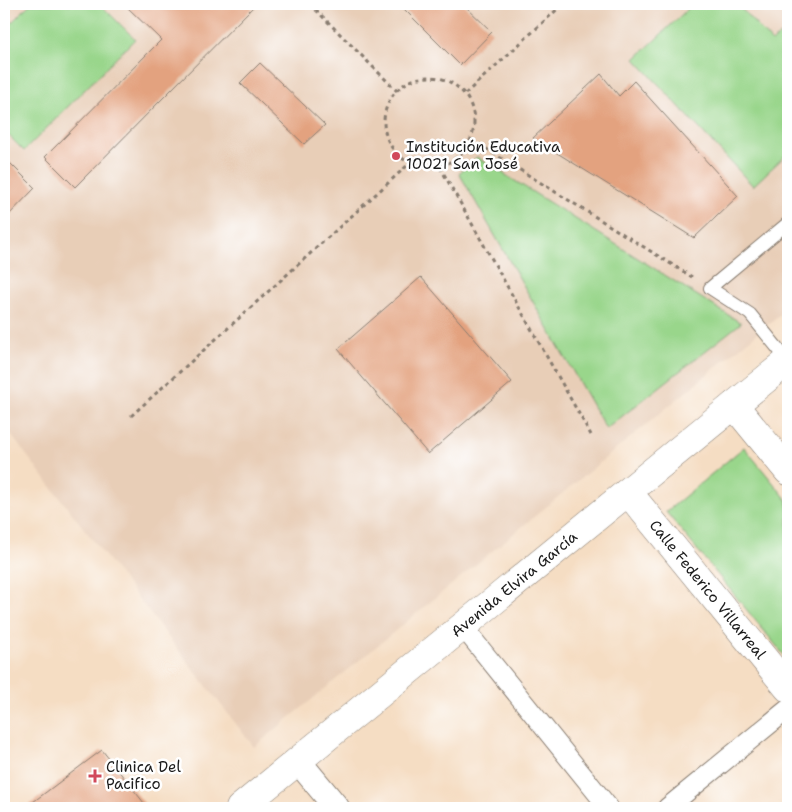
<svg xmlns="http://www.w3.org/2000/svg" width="792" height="812" font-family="'Shantell Sans',sans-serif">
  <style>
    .built { fill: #e8ceb7 }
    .green { fill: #99d68b; stroke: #5a7954 }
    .building { fill: #e3a27f }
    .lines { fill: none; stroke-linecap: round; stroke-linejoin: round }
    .service-casing { stroke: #887c70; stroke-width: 14 }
    .pedestrian-casing { stroke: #887c70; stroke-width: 21 }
    .minor-casing { stroke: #887c70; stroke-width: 27 }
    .tertiary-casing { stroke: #887c70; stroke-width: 29 }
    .secondary-casing { stroke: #887c70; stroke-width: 29 }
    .path { stroke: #887c70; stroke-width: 3; stroke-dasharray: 4 4; stroke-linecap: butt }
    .service { stroke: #fff; stroke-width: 12 }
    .pedestrian { stroke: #fff; stroke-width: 19 }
    .minor { stroke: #fff; stroke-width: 25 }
    .tertiary { stroke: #fff; stroke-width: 28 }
    .secondary { stroke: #fff; stroke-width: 28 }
    .poi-dot { fill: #d1495b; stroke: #fff; stroke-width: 2 }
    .labels { text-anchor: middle; stroke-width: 5; stroke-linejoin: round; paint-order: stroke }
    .poi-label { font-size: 15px; fill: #1c1c1c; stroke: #fff; text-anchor: start }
    .street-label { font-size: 15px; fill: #1c1c1c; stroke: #fff }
  </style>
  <rect width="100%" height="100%" fill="#fff"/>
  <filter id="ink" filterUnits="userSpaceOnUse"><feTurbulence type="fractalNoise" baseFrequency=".02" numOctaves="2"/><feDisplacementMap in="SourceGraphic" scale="10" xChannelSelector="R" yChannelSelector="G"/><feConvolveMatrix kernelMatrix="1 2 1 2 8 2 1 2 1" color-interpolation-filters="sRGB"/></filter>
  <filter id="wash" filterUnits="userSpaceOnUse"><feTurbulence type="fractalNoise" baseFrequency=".0096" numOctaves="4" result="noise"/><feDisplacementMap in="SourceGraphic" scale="20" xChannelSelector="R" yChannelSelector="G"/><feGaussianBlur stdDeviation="1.12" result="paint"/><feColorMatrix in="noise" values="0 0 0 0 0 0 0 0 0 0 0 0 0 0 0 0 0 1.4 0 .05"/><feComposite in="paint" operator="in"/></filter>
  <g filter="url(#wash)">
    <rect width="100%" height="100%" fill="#f5ddc3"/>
    <polygon class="built" points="4,4 788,4 788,308 254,747 4,426"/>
    <g class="green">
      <polygon points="30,4 100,4 135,39 24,151 4,131 4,30"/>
      <polygon points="693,4 737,4 772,42 788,27 788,153 753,186 635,59"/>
      <polygon points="477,157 741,323 606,429 459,173"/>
      <polygon points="744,447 788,501 788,660 666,512"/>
    </g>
    <g id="blocks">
      <g class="building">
        <polygon points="124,4 256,4 75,187 45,157 161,40"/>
        <polygon points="399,4 463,4 492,32 460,65"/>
        <polygon points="260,63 325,125 304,144 240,83"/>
        <polygon points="601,74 619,96 634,81 738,196 694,238 533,138"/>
        <polygon points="4,157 35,188 4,220"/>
        <polygon points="421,277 512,382 428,454 338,349"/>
        <polygon points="102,750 148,808 25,808"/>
      </g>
    </g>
  </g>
  <g filter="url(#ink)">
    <use href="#blocks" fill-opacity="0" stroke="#887c70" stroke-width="1"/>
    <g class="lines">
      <defs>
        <polyline id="service" points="788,361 750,314 710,288 788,223"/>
        <g id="pedestrian">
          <polyline points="463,627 609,808"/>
          <polyline points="667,808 788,709"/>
        </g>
        <polyline id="minor" points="298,761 337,808"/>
        <g id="tertiary">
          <polyline points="734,405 788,471"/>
          <path id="s1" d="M628,492L788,688"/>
        </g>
        <g id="secondary">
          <path id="s2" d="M240,808L788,361"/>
        </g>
      </defs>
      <use href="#service" class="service-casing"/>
      <use href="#pedestrian" class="pedestrian-casing"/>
      <use href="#minor" class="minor-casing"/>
      <use href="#tertiary" class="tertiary-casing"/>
      <use href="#secondary" class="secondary-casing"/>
      <g class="path">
        <polyline points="310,4 397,91"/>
        <circle cx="429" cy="122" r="45"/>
        <polyline points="465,94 563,4"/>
        <polyline points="472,140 692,277"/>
        <polyline points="440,167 591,435"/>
        <polyline points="131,416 409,164"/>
      </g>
      <use href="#service" class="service"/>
      <use href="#pedestrian" class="pedestrian"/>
      <use href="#minor" class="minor"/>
      <use href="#tertiary" class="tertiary"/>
      <use href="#secondary" class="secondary"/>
    </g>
  </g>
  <g class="poi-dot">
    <circle cx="396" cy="156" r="5"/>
    <path d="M92.5 768.5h5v5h5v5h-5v5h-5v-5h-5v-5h5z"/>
  </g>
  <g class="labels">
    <g class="poi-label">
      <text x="406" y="152">Institución Educativa<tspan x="406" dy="17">10021 San José</tspan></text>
      <text x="106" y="772">Clinica Del<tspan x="106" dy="17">Pacifico</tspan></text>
    </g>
    <g class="street-label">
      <text dy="5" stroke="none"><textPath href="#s2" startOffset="354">Avenida Elvira García</textPath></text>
      <text dy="5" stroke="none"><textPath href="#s1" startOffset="126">Calle Federico Villarreal</textPath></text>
    </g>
  </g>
  <rect width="792" height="812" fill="none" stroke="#fff" stroke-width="20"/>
</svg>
